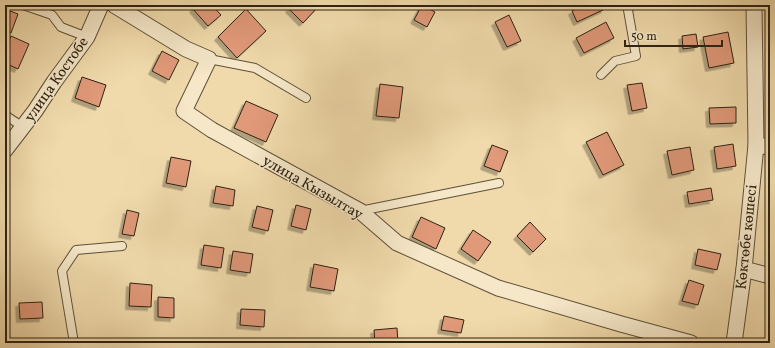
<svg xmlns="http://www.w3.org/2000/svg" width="775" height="348" font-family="Vollkorn,serif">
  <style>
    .building { fill: #e09979; stroke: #2d2213; filter: url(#shadow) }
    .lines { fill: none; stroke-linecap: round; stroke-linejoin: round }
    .service-casing { stroke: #5e5039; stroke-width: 10 }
    .minor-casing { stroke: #5e5039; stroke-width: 17 }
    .service { stroke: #f5e7c8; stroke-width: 8 }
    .minor { stroke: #f5e7c8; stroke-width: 15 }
    .labels { text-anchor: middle; stroke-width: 3; stroke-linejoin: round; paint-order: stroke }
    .street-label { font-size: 15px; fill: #2d2213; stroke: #f5e7c8 }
  </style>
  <defs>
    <filter id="shadow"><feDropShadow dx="-3.5" dy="3.5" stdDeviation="0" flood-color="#0004"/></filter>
  </defs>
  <rect width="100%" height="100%" fill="#f0daab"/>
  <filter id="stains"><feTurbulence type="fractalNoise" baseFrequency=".005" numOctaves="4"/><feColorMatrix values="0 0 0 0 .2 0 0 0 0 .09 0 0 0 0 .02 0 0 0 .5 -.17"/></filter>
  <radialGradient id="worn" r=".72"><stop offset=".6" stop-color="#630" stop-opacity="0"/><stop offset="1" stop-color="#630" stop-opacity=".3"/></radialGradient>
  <g class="building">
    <polygon points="197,5 212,5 221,15 208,26 193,9"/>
    <polygon points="292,5 316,5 318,7 303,23 289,9"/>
    <polygon points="422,5 435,12 427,27 414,20"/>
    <polygon points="584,5 603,5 605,9 577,22 572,11"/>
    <polygon points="5,9 18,14 11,33 5,30"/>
    <polygon points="246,9 266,31 237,58 218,37"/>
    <polygon points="509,15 521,41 507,47 495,22"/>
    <polygon points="606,22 614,38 584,53 576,38"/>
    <polygon points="728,32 734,63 709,68 703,37"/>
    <polygon points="696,34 698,47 683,49 682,36"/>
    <polygon points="11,36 29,44 18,69 5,63 5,50"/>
    <polygon points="162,51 179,60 169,80 152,71"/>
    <polygon points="82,77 106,85 99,107 75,98"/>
    <polygon points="642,83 647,108 632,111 627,85"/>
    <polygon points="380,84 403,87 399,118 376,116"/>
    <polygon points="246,101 278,115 266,142 234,128"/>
    <polygon points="736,107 736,123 710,124 709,108"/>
    <polygon points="607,132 624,165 603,175 586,142"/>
    <polygon points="733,144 736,166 717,169 714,147"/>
    <polygon points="492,145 508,151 500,172 484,166"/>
    <polygon points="690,147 694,170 672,175 667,151"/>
    <polygon points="171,157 191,161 186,187 166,183"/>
    <polygon points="216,186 235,190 233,206 213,203"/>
    <polygon points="711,188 713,200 689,204 687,192"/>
    <polygon points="296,205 311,209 306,230 291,226"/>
    <polygon points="257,206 273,210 268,231 252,227"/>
    <polygon points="127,210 139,213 134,236 122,234"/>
    <polygon points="421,217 445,228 436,249 412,237"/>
    <polygon points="530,222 546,239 533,252 517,236"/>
    <polygon points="473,230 491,242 478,261 461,249"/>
    <polygon points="204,245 224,248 221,268 201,265"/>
    <polygon points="698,249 721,254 717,270 695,265"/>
    <polygon points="233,251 253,254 250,273 230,270"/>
    <polygon points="314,264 338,269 334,291 310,287"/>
    <polygon points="689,280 704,285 698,305 682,301"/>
    <polygon points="130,283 152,285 151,307 129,306"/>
    <polygon points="158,297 174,298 174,318 158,317"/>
    <polygon points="42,302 43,318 20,319 19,303"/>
    <polygon points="241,309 265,310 264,327 240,325"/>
    <polygon points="444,316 464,320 461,333 441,330"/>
    <polygon points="397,328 398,343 375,343 374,330"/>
    <polygon points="21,339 40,340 40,343 21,343"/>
  </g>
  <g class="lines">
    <defs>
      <g id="service">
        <polyline points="23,5 52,15 61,27 87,37"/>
        <polyline points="209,59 255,68 306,98"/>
        <polyline points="601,75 615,61 636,56 628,10 631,5"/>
        <polyline points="5,115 23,127"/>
        <polyline points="360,211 499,183"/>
        <polyline points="74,343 62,271 76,250 122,246"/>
      </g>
      <g id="minor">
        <polyline points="114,5 186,49 209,59 184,111 212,130 360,211 397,243 498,288 621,324 691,343"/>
        <polyline points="754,5 756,145"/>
        <polyline points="5,150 35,111 54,82 87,37 101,5"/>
        <polyline points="744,269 770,276"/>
        <polyline points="734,343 744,269 756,145 770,147"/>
      </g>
    </defs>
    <use href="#service" class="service-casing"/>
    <use href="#minor" class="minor-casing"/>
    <use href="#service" class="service"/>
    <use href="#minor" class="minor"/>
  </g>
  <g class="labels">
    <g class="street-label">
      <text transform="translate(56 79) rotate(-55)" y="5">улица Костобе</text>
      <text transform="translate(313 187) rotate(30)" y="5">улица Кызылтау</text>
      <text transform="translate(746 237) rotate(-84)" y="5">Көктөбе көшесі</text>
    </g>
  </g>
  <rect width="775" height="348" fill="none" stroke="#f0daab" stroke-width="20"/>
  <rect x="6" y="6" width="763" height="336" fill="none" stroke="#2d2213" stroke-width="2"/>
  <rect x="10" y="10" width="755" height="328" fill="none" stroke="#2d2213"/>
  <path d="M625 40v6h97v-6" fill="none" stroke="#2d2213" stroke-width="2"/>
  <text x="631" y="40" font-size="12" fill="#2d2213" stroke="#f5e7c8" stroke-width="3" paint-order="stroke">50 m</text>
  <rect width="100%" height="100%" filter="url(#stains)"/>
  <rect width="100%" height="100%" fill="url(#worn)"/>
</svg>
